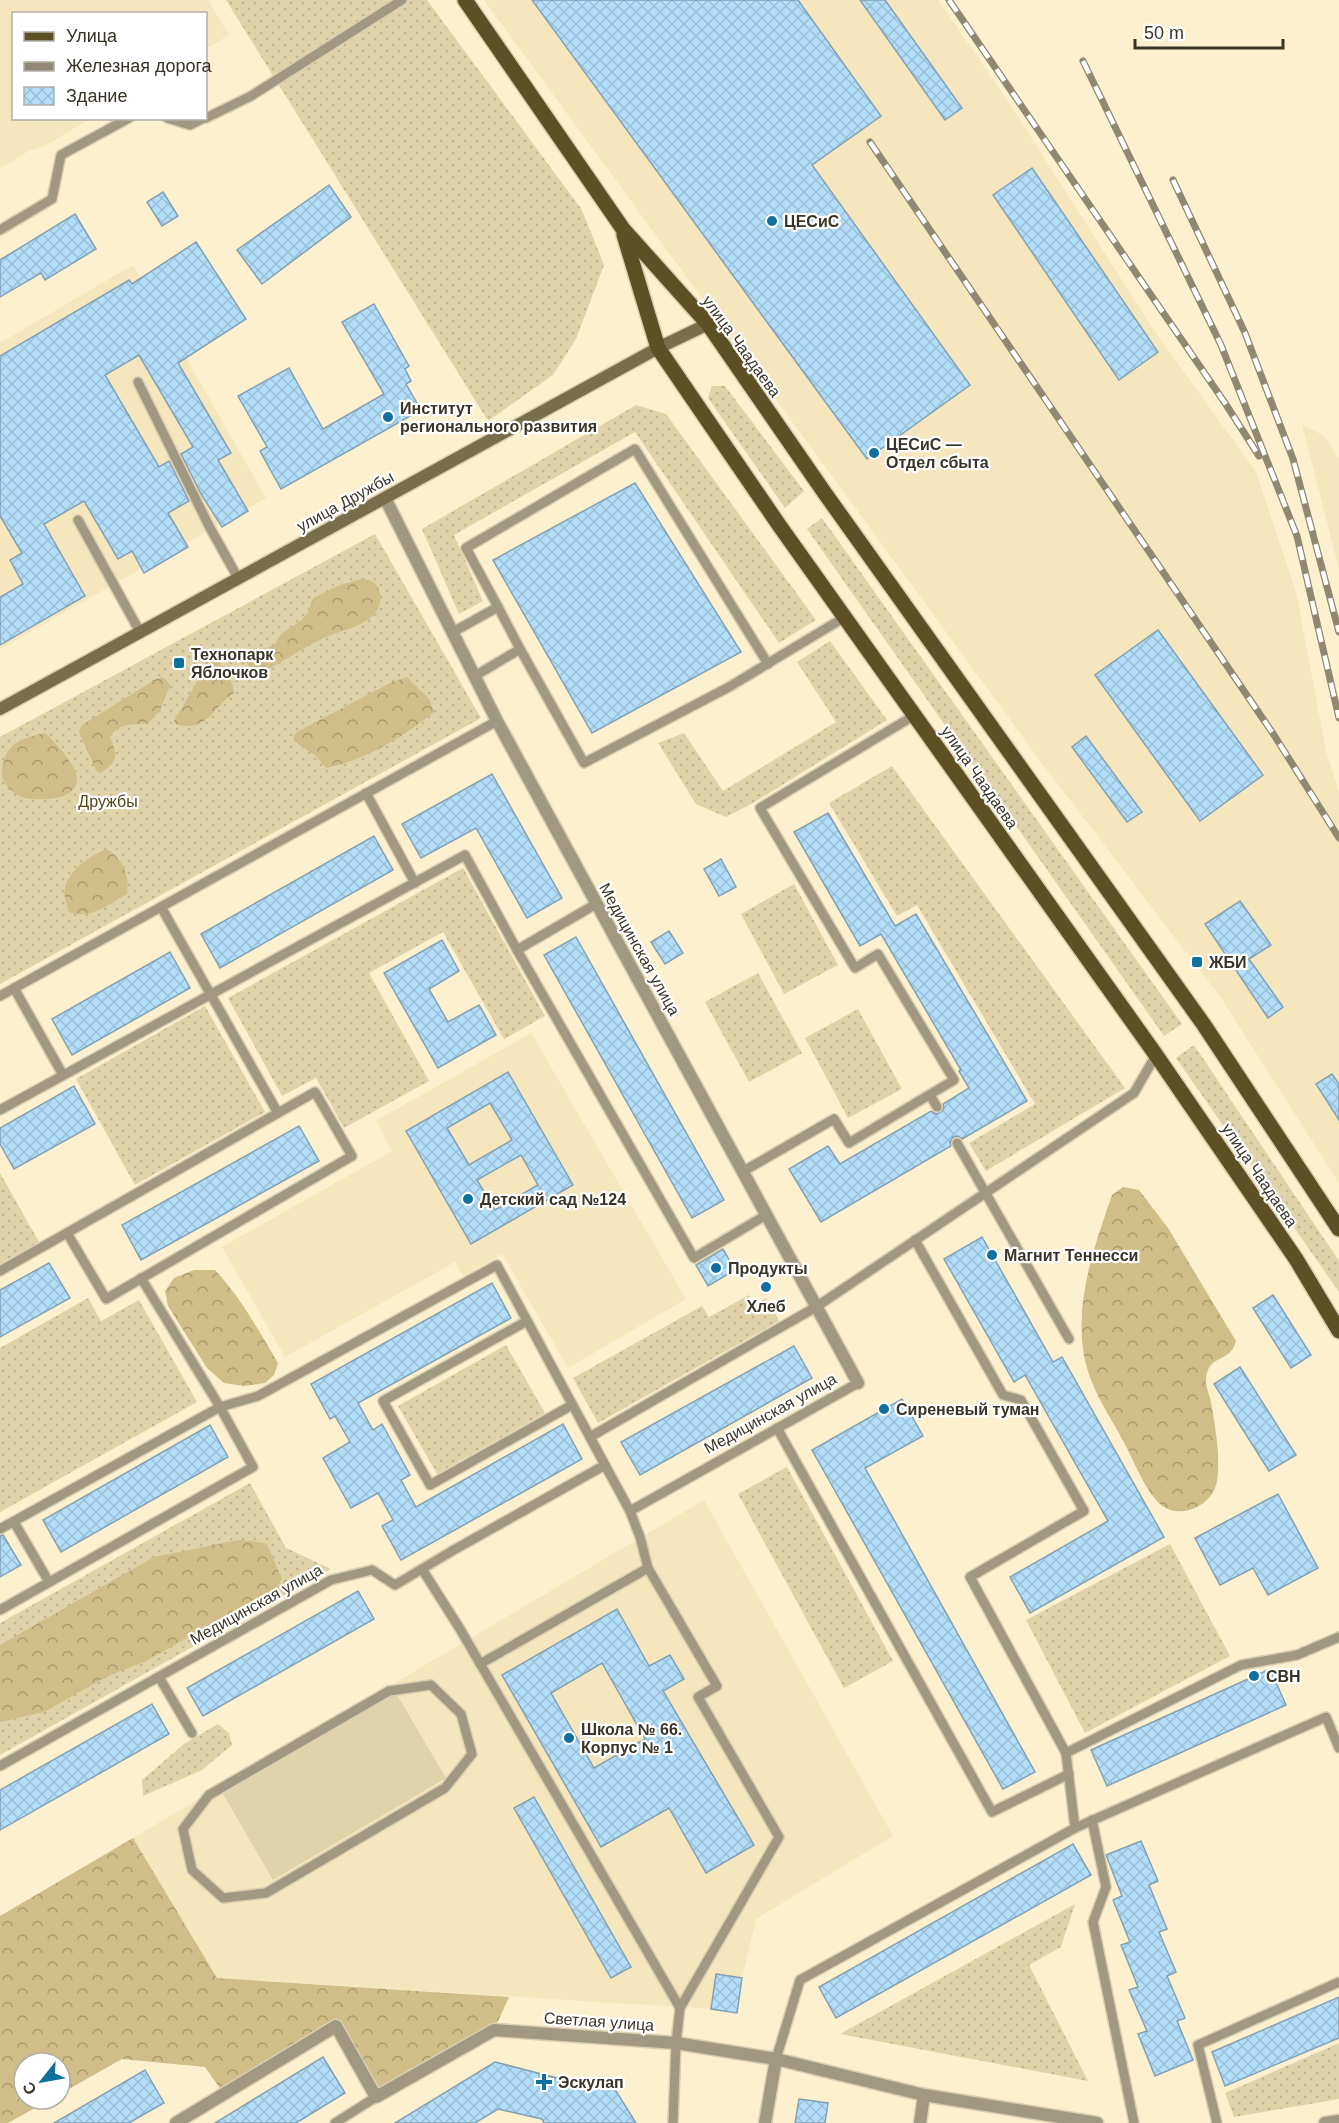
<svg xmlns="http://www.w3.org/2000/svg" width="1339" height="2123" font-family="Helvetica,sans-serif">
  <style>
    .built { fill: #f5e6be }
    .grass { fill: url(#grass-dots) }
    .forest { fill: url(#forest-crowns) }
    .pitch { fill: #e0d2a9 }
    .building { fill: url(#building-cross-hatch); stroke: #82a1b5; stroke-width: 1.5; fill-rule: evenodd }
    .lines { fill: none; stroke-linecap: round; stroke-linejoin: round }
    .lane-casing { stroke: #d9ceb1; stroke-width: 12 }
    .street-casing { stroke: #d9ceb1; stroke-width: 15 }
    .secondary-casing { stroke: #d9ceb1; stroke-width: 15 }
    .primary-casing { stroke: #d9ceb1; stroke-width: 18 }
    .lane { stroke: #a09881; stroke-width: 9 }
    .street { stroke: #a09881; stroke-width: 12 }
    .secondary { stroke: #796e4c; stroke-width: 12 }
    .primary { stroke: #5e5025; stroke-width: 15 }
    .rail-casing { stroke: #908872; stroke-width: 7 }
    .rail { stroke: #fff; stroke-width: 4.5; stroke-dasharray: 14; stroke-linecap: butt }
    .poi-dot { fill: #0d709d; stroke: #fff; stroke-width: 2 }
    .labels { text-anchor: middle; stroke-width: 4.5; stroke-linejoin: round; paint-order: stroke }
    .poi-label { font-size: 16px; font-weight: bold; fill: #393427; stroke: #fff; text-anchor: start }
    .street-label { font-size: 16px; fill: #393427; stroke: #fff }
    .park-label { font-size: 16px; fill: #53451b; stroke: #fff }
  </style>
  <defs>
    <pattern id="grass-dots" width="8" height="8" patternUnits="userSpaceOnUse" patternTransform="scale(1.5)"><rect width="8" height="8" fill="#e0d2a9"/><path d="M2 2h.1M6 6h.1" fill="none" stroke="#c1b591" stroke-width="1.8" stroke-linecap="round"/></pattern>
    <pattern id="forest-crowns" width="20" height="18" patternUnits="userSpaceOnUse" patternTransform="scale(1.5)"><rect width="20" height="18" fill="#d0bd87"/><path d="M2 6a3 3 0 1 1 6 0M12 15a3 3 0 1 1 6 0" fill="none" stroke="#aa9a6e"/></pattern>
    <pattern id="building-cross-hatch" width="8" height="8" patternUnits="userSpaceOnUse" patternTransform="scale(1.5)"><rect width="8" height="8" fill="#b3defa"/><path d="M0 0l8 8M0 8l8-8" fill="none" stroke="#9bbfd6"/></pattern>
  </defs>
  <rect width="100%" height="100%" fill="#fcf0cf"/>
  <g class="built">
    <polygon points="0,0 208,0 229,35 206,49 206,14 14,14 14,118 90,119 46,145 27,152 0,169"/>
    <polygon points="484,0 938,0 1012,107 1153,329 1256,472 1296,592 1326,751 1339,792 1339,1183 1221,998 1041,762"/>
    <polygon points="133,265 266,498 0,649 0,343"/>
    <polygon points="1302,424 1324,436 1339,458 1339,570"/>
    <polygon points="531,1033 686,1299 568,1368 502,1254 463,1276 455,1262 285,1357 222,1247 392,1151 376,1121"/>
    <polygon points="704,1500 893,1836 756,1919 742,1978 737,2013 711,2009 217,1978 133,1838"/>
  </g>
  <g class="grass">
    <polygon points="226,0 427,0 582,210 604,265 576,339 553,375 488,421"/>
    <polygon points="712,386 725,386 804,491 785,508 708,398"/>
    <polygon points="636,405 666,414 816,620 779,643 635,432 454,535 483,601 459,614 422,529"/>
    <polygon points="822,518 1182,1024 1164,1036 807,529"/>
    <polygon points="375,534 481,718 0,984 0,737"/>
    <polygon points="830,641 887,720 753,803 726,817 696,804 658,743 684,733 723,791 836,722 797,662"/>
    <polygon points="892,766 1125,1088 986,1171 969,1143 1035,1104 917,905 897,916 829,803"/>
    <polygon points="463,868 545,1016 504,1039 443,932 369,973 429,1081 344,1128 316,1078 282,1096 228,998"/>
    <polygon points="794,884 838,965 784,994 741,914"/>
    <polygon points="758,973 802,1053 749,1082 705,1002"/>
    <polygon points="205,1006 265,1112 135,1185 76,1079"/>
    <polygon points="858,1009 902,1089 848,1118 805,1038"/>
    <polygon points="1194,1045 1339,1261 1339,1292 1176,1058"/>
    <polygon points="0,1173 39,1242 0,1264"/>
    <polygon points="749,1295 754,1304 766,1298 779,1321 598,1423 573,1378 702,1306 709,1317"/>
    <polygon points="88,1298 101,1321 139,1300 197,1402 0,1512 0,1348"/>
    <polygon points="506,1345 545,1413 437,1474 398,1406"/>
    <polygon points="787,1467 893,1661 844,1688 738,1494"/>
    <polygon points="250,1483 286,1548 331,1569 0,1755 0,1623"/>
    <polygon points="1170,1544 1230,1656 1085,1733 1026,1620"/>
    <polygon points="218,1724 229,1733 232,1745 202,1770 143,1796 142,1780 184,1744"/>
    <polygon points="1075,1904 1061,1947 1029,1965 1088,2081 840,2034"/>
    <polygon points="1339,2043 1339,2099 1234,2117 1225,2093"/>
  </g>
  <g class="forest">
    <path d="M361,579C370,580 376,581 379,590C389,625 339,629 319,640C299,650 282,663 262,672L255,673C246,665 241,657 251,648C260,649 271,650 277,641C280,636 279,636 283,633C301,619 306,623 313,598L340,585Z"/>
    <path d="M214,661C224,664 234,683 234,693C214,705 207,734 176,724L174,721L208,663Z"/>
    <path d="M162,677L167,681L170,686L160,710L149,723C134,725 119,722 110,737C118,756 118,762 100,773L96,770L79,732L82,725L156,679Z"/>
    <path d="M407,677L429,699L434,712C403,737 366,760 326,768L316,756L294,741V736L297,732L390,683Z"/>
    <path d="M45,733C55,742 72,761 76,774C84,801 37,802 22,797C13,794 7,786 2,778C2,747 16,739 45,733Z"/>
    <path d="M107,849C123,859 130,876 127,894C109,904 90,920 69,912C67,905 63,896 65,888C68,871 92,854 107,849Z"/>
    <path d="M1123,1187L1139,1190L1168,1228L1236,1341C1230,1365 1207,1352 1206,1381C1206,1388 1210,1396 1211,1403C1215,1423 1224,1475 1213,1492C1203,1510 1175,1519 1159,1503C1146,1491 1135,1464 1127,1448C1110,1415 1088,1387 1083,1349C1076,1296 1095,1245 1112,1195Z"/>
    <path d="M194,1270H215C241,1298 259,1331 278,1363L274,1375L265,1383L245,1386L224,1383L207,1368L168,1306L165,1291L174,1278Z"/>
    <polygon points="238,1540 253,1541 267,1544 282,1579 277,1587 146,1661 106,1677 44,1712 0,1722 0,1645 154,1557"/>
    <polygon points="133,1838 217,1978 509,1997 494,2030 376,2097 336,2026 224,2094 205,2067 122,2059 60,2094 60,2063 24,2063 24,2099 51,2099 8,2123 0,2123 0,1916"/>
  </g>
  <polygon class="pitch" points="396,1693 446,1778 273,1880 223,1794"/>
  <g class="building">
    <polygon points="532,0 798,0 881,116 812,165 970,385 867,459"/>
    <polygon points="860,0 885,0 962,108 945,120"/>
    <polygon points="1032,168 1158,352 1119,380 993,195"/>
    <polygon points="329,185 351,217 262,284 237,250"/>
    <polygon points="163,192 178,216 162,226 147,202"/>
    <polygon points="75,214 96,249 45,280 41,273 0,297 0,260"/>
    <polygon points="196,242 246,319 178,363 231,453 218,460 248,511 222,527 201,494 181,454 193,447 139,355 105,375 159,467 169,461 189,501 168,513 188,547 144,573 132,551 118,559 84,501 44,524 85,596 0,645 0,597 23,584 10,560 22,553 0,516 0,356 129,280 132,284"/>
    <polygon points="374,304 409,366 405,369 411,381 406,384 421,410 281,489 260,451 267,447 238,396 289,368 323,429 384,394 342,322"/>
    <polygon points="635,483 741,652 592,733 493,560"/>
    <polygon points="1158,630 1263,775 1200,821 1095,675"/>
    <polygon points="1086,736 1142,812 1127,822 1072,747"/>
    <polygon points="492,774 562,898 527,918 476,828 421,858 402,824"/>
    <polygon points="828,813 895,926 916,914 1027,1101 962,1139 958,1136 953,1137 950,1142 951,1146 821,1222 789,1169 828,1146 840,1164 931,1111 936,1114 941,1112 944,1108 943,1104 969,1088 959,1071 961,1070 881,934 860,946 794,832"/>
    <polygon points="374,836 393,870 220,968 201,934"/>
    <polygon points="721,859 736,887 719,896 704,869"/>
    <polygon points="1240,901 1271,945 1249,959 1283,1007 1268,1018 1205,924"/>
    <polygon points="669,931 683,953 665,964 651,942"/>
    <polygon points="576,937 724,1200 692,1218 544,955"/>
    <polygon points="442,940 459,971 429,989 448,1022 479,1005 496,1035 438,1068 384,973"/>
    <polygon points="170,952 190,988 72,1055 52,1019"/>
    <path d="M508,1072L573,1185L471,1244L406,1131ZM490,1103L512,1140L469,1165L447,1128ZM521,1155L538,1185L495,1210L477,1180Z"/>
    <polygon points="1332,1074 1339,1084 1339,1120 1316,1084"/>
    <polygon points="74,1086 95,1124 14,1169 0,1144 0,1128"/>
    <polygon points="299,1126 319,1161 141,1260 122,1225"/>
    <polygon points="982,1237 1053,1362 1062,1357 1164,1537 1030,1613 1010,1577 1108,1521 1025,1375 1014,1382 944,1259"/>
    <polygon points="723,1249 735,1270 708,1286 696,1265"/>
    <polygon points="49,1263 70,1298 0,1337 0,1290"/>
    <polygon points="492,1283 511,1318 358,1403 373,1430 382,1424 410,1475 401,1480 416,1507 563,1424 582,1459 401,1560 382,1526 393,1520 378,1493 351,1508 323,1458 350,1442 335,1416 330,1419 311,1384"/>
    <polygon points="1273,1295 1311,1355 1291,1368 1253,1308"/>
    <polygon points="794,1346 812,1378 640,1475 621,1442"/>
    <polygon points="1240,1367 1296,1455 1269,1471 1214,1384"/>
    <polygon points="902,1399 923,1436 865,1468 1035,1772 1003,1789 812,1450"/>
    <polygon points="210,1425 228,1457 61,1552 43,1520"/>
    <polygon points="1278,1494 1318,1568 1268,1595 1253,1568 1220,1585 1195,1538"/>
    <polygon points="3,1535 21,1565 0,1577 0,1536"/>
    <polygon points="358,1591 374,1619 203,1716 187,1688"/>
    <path d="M617,1609L649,1666L670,1655L684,1679L663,1691L754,1845L706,1873L669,1808L601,1847L502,1675ZM602,1663L645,1739L594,1768L551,1693Z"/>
    <polygon points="1270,1669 1286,1705 1107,1786 1091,1750"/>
    <polygon points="152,1704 169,1734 0,1830 0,1790"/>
    <polygon points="534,1797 631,1967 611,1978 514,1808"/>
    <polygon points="1141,1841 1158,1881 1149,1885 1167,1929 1159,1932 1176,1972 1167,1976 1185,2018 1177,2021 1193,2060 1155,2076 1138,2034 1147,2031 1129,1990 1138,1987 1121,1945 1130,1942 1113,1900 1122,1896 1106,1855"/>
    <polygon points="1073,1844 1091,1875 836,2018 819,1987"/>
    <polygon points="716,1974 742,1978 737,2013 711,2009"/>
    <polygon points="1339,1997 1339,2038 1225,2086 1212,2052"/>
    <polygon points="323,2057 345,2093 296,2123 215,2123"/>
    <polygon points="495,2062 588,2086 590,2090 606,2080 609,2084 611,2083 636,2123 544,2123 542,2119 498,2109 475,2123 395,2123"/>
    <polygon points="145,2070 164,2103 139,2117 129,2123 54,2123"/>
    <polygon points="799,2099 828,2103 825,2123 795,2123"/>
  </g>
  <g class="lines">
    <defs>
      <g id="lane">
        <polyline points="167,118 190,125 204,118"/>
        <polyline points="206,118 251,96 402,0"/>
        <polyline points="0,230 52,199 61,155 129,118"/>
        <polyline points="138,382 209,526 238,578"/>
        <polyline points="78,520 140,632"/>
        <polyline points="498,607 466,548 635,449 768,664"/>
        <polyline points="453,632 498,607 520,649"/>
        <polyline points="475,676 520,649 584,763 729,687 845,617"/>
        <polyline points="366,793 415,883"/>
        <polyline points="596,904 517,950 694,1258 766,1215"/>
        <polyline points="14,988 63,1075"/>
        <polyline points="0,996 497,721"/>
        <polyline points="930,1095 937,1107"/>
        <polyline points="0,1110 465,855 517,950"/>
        <polyline points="957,1143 1069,1339"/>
        <polyline points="742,1172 834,1119 849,1143 954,1080 878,954 855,968 760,808 915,715"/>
        <polyline points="67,1233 106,1299 352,1156 315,1092 278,1113"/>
        <polyline points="915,1240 1003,1395 1021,1400 1084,1511 970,1577 1066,1753 1241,1665 1297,1655 1339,1637"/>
        <polyline points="0,1271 278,1113 161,907"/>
        <polyline points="527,1321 383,1401 430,1485 572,1405"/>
        <polyline points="777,1428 992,1812 1069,1774"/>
        <polyline points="590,1437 816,1307 1134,1093 1156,1055"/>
        <polyline points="630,1511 640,1537 648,1568"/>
        <polyline points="14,1522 49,1582"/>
        <polyline points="0,1529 220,1407 258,1396 497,1265 605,1465"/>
        <polyline points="422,1569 460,1629 680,2008 676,2043 673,2123"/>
        <polyline points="0,1610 253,1467 220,1407 141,1278"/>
        <polyline points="480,1664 648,1568 717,1686 698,1697 779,1837 680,2008"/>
        <polyline points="159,1677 192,1733"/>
        <polygon points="431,1685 461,1714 472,1754 445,1788 266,1893 223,1898 192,1870 183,1829 209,1795 389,1691"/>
        <polyline points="1066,1753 1075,1828 1326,1717 1339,1748"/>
        <polyline points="0,1766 331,1580 372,1570 395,1585 452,1551 605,1465 630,1511 858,1383"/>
        <polyline points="1092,1820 1106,1887 1093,1922 1134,2123"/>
        <polyline points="776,2059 800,1980 1075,1828"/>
        <polyline points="335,2123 376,2097"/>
        <polyline points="1217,2123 1198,2045 1339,1982"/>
      </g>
      <g id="street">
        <polyline points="385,498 497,721 858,1383"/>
        <polyline points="176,2123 336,2026 376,2097 494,2030 676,2043 776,2059 924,2095 1097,2123"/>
        <polyline points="765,2123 776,2059"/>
        <polyline points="920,2123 924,2095"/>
        <polyline points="1325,2123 1339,2121"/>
      </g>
      <polyline id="secondary" points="0,709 658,348 708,324"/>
      <g id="primary">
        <polyline points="465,0 623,229 708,324 824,492 1204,1025 1339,1229"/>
        <polyline points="624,235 658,348 779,525 1156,1055 1296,1259 1339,1331"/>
      </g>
    </defs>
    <use href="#lane" class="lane-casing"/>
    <use href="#street" class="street-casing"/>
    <use href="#secondary" class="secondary-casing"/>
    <use href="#primary" class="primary-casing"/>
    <use href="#lane" class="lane"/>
    <use href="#street" class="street"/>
    <use href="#secondary" class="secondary"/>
    <use href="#primary" class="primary"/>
    <defs>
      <g id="rail">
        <polyline points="949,0 1225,403 1259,456"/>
        <polyline points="1083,61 1221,345 1297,536 1339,718"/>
        <polyline points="870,142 1274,735 1339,838"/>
        <polyline points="1173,180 1245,333 1293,459 1339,632"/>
      </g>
    </defs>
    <use href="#rail" class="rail-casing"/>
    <use href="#rail" class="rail"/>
  </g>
  <g class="poi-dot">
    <circle cx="772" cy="221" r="6"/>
    <circle cx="388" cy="417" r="6"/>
    <circle cx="874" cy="453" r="6"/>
    <rect x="173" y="657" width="12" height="12" rx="3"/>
    <rect x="1191" y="956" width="12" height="12" rx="3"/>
    <circle cx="468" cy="1199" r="6"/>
    <circle cx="992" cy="1255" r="6"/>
    <circle cx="716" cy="1268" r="6"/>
    <circle cx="766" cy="1287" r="6"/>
    <circle cx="884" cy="1409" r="6"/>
    <circle cx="1254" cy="1676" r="6"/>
    <circle cx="569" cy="1738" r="6"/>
    <path d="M541 2073h6v6h6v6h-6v6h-6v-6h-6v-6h6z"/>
  </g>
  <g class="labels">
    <g class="poi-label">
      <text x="784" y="227">ЦЕСиС</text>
      <text x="400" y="414">Институт<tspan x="400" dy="18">регионального развития</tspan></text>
      <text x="886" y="450">ЦЕСиС —<tspan x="886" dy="18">Отдел сбыта</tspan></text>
      <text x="191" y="660">Технопарк<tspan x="191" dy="18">Яблочков</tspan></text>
      <text x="1209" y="968">ЖБИ</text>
      <text x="480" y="1205">Детский сад №124</text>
      <text x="1004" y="1261">Магнит Теннесси</text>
      <text x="728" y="1274">Продукты</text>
      <text x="766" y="1312" text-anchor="middle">Хлеб</text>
      <text x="896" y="1415">Сиреневый туман</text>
      <text x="1266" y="1682">СВН</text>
      <text x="581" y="1735">Школа № 66.<tspan x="581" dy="18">Корпус № 1</tspan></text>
      <text x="558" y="2088">Эскулап</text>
    </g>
    <g class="street-label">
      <text transform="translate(742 346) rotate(54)" y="6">улица Чаадаева</text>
      <text transform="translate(345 501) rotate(-29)" y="6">улица Дружбы</text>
      <text transform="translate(980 777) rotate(55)" y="6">улица Чаадаева</text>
      <text transform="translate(640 949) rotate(61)" y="6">Медицинская улица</text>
      <text transform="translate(1260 1175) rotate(56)" y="6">улица Чаадаева</text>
      <text transform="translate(770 1413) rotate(-29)" y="6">Медицинская улица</text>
      <text transform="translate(256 1604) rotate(-29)" y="6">Медицинская улица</text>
      <text transform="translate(599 2021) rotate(4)" y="6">Светлая улица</text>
    </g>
    <g class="park-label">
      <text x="108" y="807">Дружбы</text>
    </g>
  </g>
  <rect x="12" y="12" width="195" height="108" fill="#ffffff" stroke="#b0aea9" stroke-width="1.5"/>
  <rect x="24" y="32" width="30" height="9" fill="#5e5025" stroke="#b0aea9" stroke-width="1.5"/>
  <text x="66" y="42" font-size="18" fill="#393427">Улица</text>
  <rect x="24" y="62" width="30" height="9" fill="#908872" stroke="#b0aea9" stroke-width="1.5"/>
  <text x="66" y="72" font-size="18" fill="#393427">Железная дорога</text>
  <rect x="24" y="87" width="30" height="18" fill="url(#building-cross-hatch)" stroke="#b0aea9" stroke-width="1.5"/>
  <text x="66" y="102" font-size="18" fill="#393427">Здание</text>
  <g transform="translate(42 2081) rotate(239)"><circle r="28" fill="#ffffff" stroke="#b0aea9" stroke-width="1.5"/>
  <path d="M0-4.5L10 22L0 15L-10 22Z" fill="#0d709d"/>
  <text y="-9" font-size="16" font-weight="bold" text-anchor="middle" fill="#393427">С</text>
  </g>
  <path d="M1135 39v9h148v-9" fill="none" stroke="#393427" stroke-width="3"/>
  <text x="1144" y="39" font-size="18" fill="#393427" stroke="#ffffff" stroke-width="4.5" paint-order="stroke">50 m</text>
</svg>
